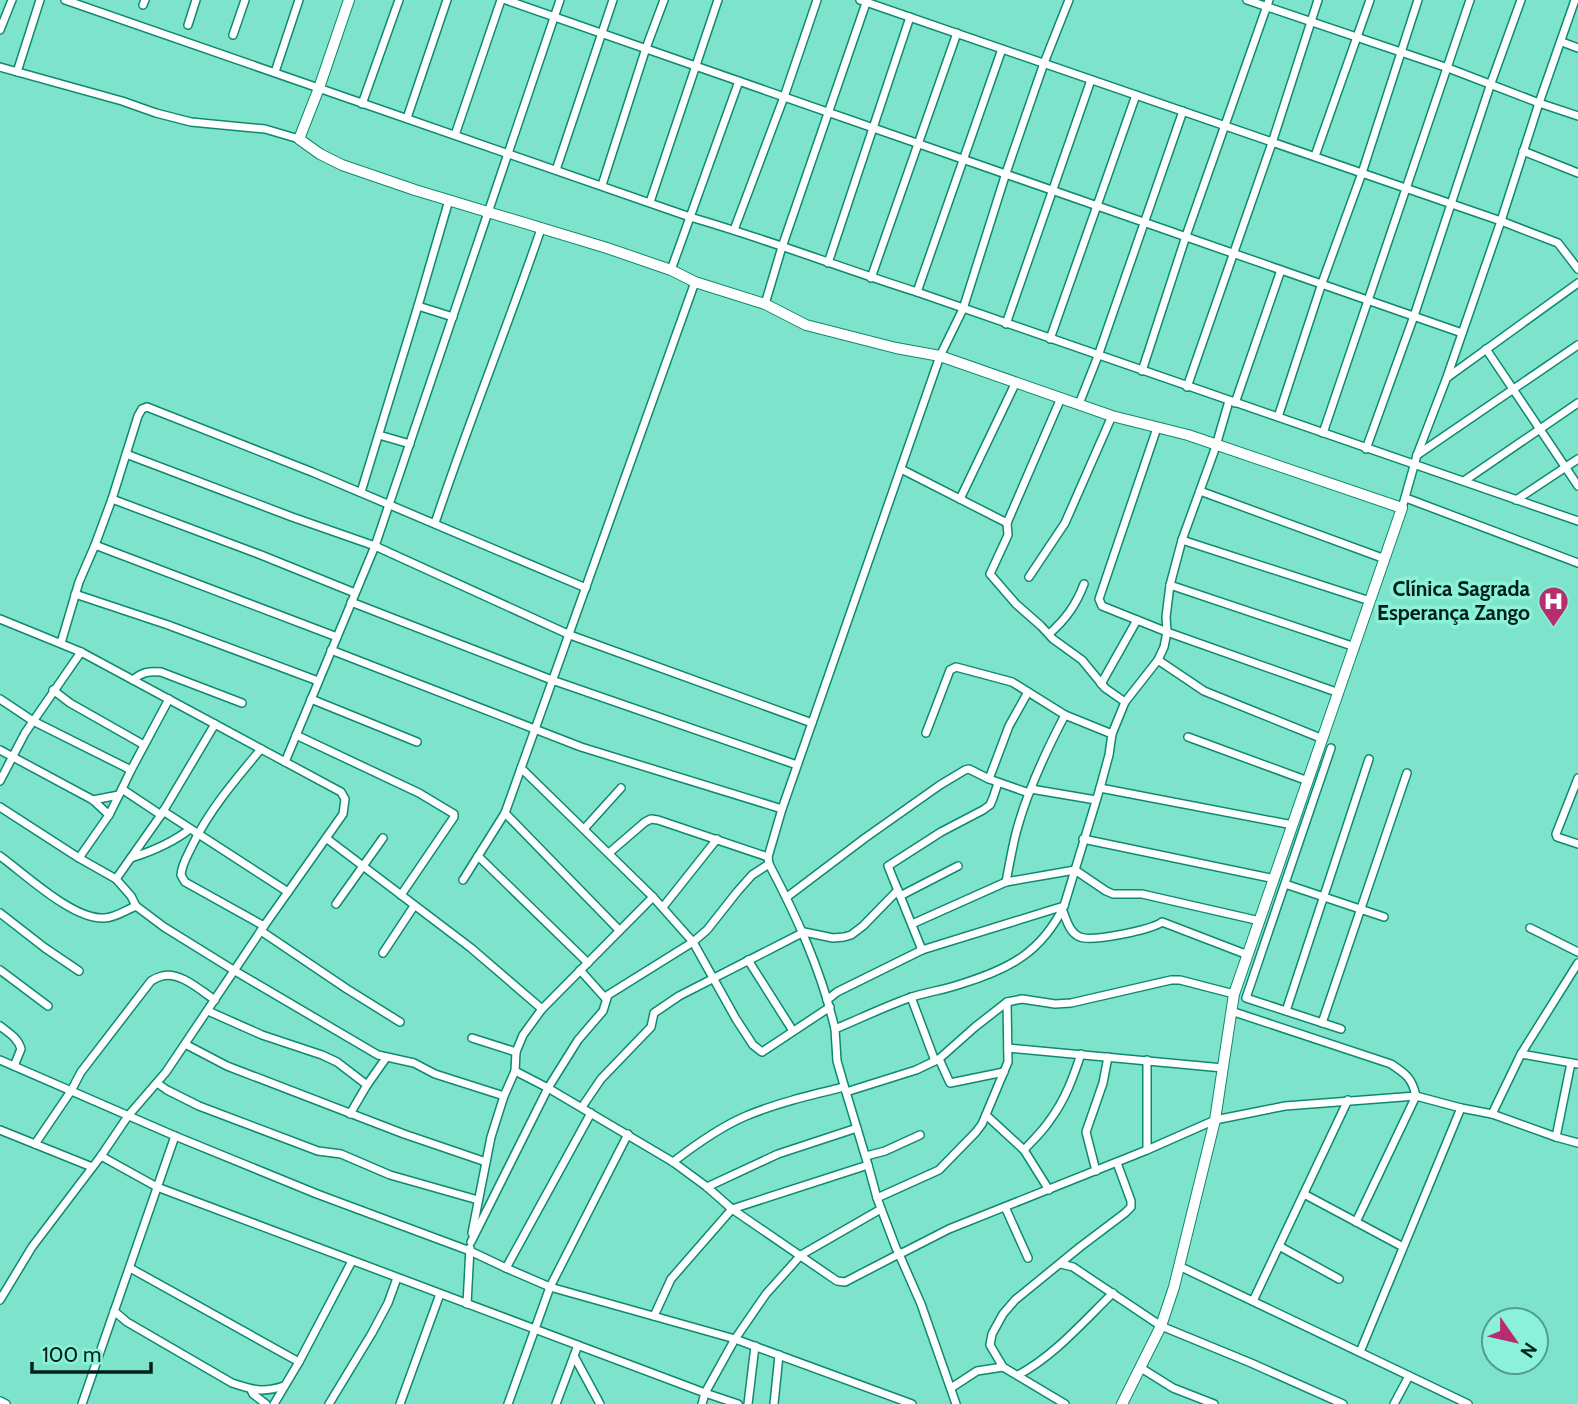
<svg xmlns="http://www.w3.org/2000/svg" width="1578" height="1404" font-family="Cabin,sans-serif">
  <style>
    .lines { fill: none; stroke-linecap: round; stroke-linejoin: round }
    .street-casing { stroke: #0d8973; stroke-width: 10 }
    .secondary-casing { stroke: #0d8973; stroke-width: 12 }
    .street { stroke: #fff; stroke-width: 7 }
    .secondary { stroke: #fff; stroke-width: 10 }
    .labels { text-anchor: middle; stroke-width: 7; stroke-linejoin: round; paint-order: stroke }
    .poi-label { font-size: 21px; font-weight: bold; fill: #002019; stroke: #8bf1d8; text-anchor: end }
  </style>
  <rect width="100%" height="100%" fill="#7de4cb"/>
  <g class="lines">
    <defs>
      <g id="street">
        <path d="M65,0L690,217C767,239 841,268 917,292L1578,521"/>
        <polyline points="506,0 1462,333"/>
        <polyline points="860,0 1501,221 1558,243 1578,269"/>
        <polyline points="1247,0 1448,68 1539,103 1578,116"/>
        <polyline points="143,5 145,0"/>
        <polyline points="188,25 196,0"/>
        <polyline points="0,30 12,0"/>
        <polyline points="233,35 245,0"/>
        <polyline points="1562,42 1578,48"/>
        <polyline points="0,67 122,101 156,113 191,122 265,129 299,139"/>
        <polyline points="17,72 40,0"/>
        <polyline points="275,72 299,0"/>
        <polyline points="362,104 399,0"/>
        <polyline points="407,118 447,0"/>
        <polyline points="455,135 501,0"/>
        <polyline points="1523,151 1578,173"/>
        <polyline points="1315,156 1370,0"/>
        <polyline points="556,170 613,0"/>
        <polyline points="602,185 646,48 664,0"/>
        <polyline points="650,202 718,0"/>
        <polyline points="734,230 784,97 817,0"/>
        <polyline points="828,263 910,17"/>
        <polyline points="671,270 739,81"/>
        <polyline points="871,278 957,33"/>
        <polyline points="917,292 1002,49"/>
        <polyline points="765,304 782,247 867,0"/>
        <polyline points="418,306 453,317"/>
        <polyline points="1006,324 1091,80"/>
        <polyline points="1050,339 1136,95"/>
        <polyline points="1486,349 1578,486"/>
        <polyline points="1142,371 1186,236 1269,0"/>
        <polyline points="1448,377 1578,283"/>
        <polyline points="1187,387 1272,143 1318,0"/>
        <polyline points="1061,398 1007,523 1008,535 990,574 1016,604 1041,626 1053,639 1082,660 1105,688 1125,702"/>
        <path d="M1229,401L1215,449L1182,540L1170,585L1166,617L1167,632L1164,647L1158,660L1125,702L1112,734L1109,755L1100,788L1064,906C1041,953 1009,969 961,984C944,990 926,992 909,998C884,1007 859,1019 835,1029L837,1061L846,1092L868,1165L877,1198L896,1248L899,1254L904,1252L949,1229L1147,1150L1215,1120L1285,1106L1416,1096L1461,1108L1492,1114L1556,1137L1578,1143"/>
        <polyline points="1235,403 1281,270"/>
        <polyline points="1079,404 1098,356 1183,111"/>
        <polyline points="1278,417 1322,283 1362,173 1418,0"/>
        <polyline points="1157,428 1099,599 1102,606 1167,632 1339,693"/>
        <polyline points="1323,433 1470,0"/>
        <polyline points="379,435 410,444"/>
        <polyline points="1366,449 1414,316 1491,83 1521,0"/>
        <polyline points="126,454 292,517 375,546 570,635 812,723"/>
        <polyline points="1417,455 1578,345"/>
        <polyline points="901,469 1007,523"/>
        <polyline points="1464,481 1578,403"/>
        <polyline points="1200,491 1385,559"/>
        <polyline points="361,492 418,306 449,200"/>
        <polyline points="1406,498 1578,563"/>
        <polyline points="112,499 261,555 355,593"/>
        <polyline points="960,499 1016,382"/>
        <polyline points="1516,500 1578,459"/>
        <polyline points="1402,508 1417,455 1447,377 1501,221 1539,103 1575,0"/>
        <path d="M435,523C468,424 507,328 541,229"/>
        <polyline points="1182,540 1370,601"/>
        <polyline points="95,545 337,637"/>
        <polyline points="1029,577 1065,523 1112,416"/>
        <polyline points="1170,585 1355,647"/>
        <polyline points="75,594 168,625 318,681"/>
        <polyline points="351,602 552,680 797,765"/>
        <polyline points="0,619 81,652 341,792 345,799 343,814 264,926 166,1072 128,1116 101,1156 32,1247 0,1300"/>
        <path d="M1049,634C1066,619 1076,605 1084,584"/>
        <polyline points="61,643 79,582 95,545 112,499 138,416 142,409 147,407 312,472 586,588"/>
        <polyline points="331,650 581,747 782,809"/>
        <polyline points="1158,660 1204,691 1323,739"/>
        <path d="M133,680C142,672 149,671 161,672L242,703"/>
        <polyline points="1101,684 1137,620"/>
        <polyline points="53,690 70,703 144,745"/>
        <polyline points="0,699 33,721 131,770 119,795 93,800"/>
        <polyline points="311,699 417,742"/>
        <polyline points="926,733 950,670 956,667 1012,682 1065,715 1112,734"/>
        <polyline points="296,735 419,793 454,814 454,817 401,895"/>
        <polyline points="1188,737 1308,781"/>
        <polyline points="1331,748 1246,998 1341,1029"/>
        <path d="M261,749C236,779 210,809 193,844C188,855 182,863 181,875L185,882L264,926"/>
        <polyline points="0,750 93,800 109,815"/>
        <polyline points="285,762 375,546 560,0"/>
        <polyline points="521,768 653,897 693,942 736,1019 753,1045 762,1052 830,1007"/>
        <polyline points="131,770 169,699"/>
        <polyline points="1578,778 1556,834 1557,837 1578,844"/>
        <polyline points="989,779 1009,726 1028,692"/>
        <polyline points="0,781 25,733 81,652"/>
        <polyline points="1100,788 1293,825"/>
        <polyline points="122,789 161,815"/>
        <polyline points="1031,789 1096,800"/>
        <polyline points="0,807 79,858 116,879 131,896 136,906"/>
        <polyline points="163,811 288,892"/>
        <polyline points="505,813 619,930"/>
        <polyline points="584,829 621,788"/>
        <polyline points="326,838 471,948 542,1009"/>
        <polyline points="1083,839 1275,879"/>
        <polyline points="609,853 645,822 651,819 658,820 768,857"/>
        <path d="M0,856C25,874 73,920 104,918C115,918 126,910 136,906L164,927L235,971L378,1055L414,1063L435,1074L504,1096"/>
        <polyline points="478,856 588,963"/>
        <polyline points="79,858 109,815 119,795"/>
        <path d="M131,858C153,851 172,843 190,829"/>
        <path d="M769,864C797,917 821,970 835,1029"/>
        <polyline points="116,879 161,815 215,724"/>
        <polyline points="463,880 505,813 695,282"/>
        <path d="M1006,882C1009,866 1012,849 1016,833C1027,791 1045,753 1065,715"/>
        <polyline points="1285,884 1384,917"/>
        <polyline points="900,896 958,866"/>
        <polyline points="787,897 865,838 940,785 965,770 969,769 989,779 1029,793"/>
        <polyline points="336,904 383,838"/>
        <polyline points="663,907 717,839"/>
        <path d="M1062,909C1066,918 1069,933 1080,937C1092,942 1151,930 1162,922L1248,955"/>
        <polyline points="0,913 45,948 79,971"/>
        <polyline points="912,924 1006,882 1075,870 1106,891 1113,894 1142,894 1260,921"/>
        <polyline points="1530,928 1578,952"/>
        <polyline points="261,931 347,989 400,1022"/>
        <polyline points="922,950 888,866 941,832 983,810 990,805 993,798 998,783"/>
        <polyline points="383,953 414,906"/>
        <polyline points="748,960 793,1031"/>
        <polyline points="0,970 48,1006"/>
        <polyline points="580,970 606,999"/>
        <polyline points="911,997 935,1061"/>
        <polyline points="827,1000 837,992 922,950 1064,906"/>
        <polyline points="208,1011 262,1035 322,1055 337,1062 367,1085 350,1114"/>
        <path d="M1231,1011L1391,1064C1406,1074 1412,1078 1416,1096L1356,1222"/>
        <polyline points="1286,1011 1369,759"/>
        <polyline points="1322,1023 1407,773"/>
        <path d="M0,1026C9,1033 18,1038 21,1049L14,1066"/>
        <polyline points="472,1038 516,1052"/>
        <polyline points="185,1044 227,1066 404,1134 486,1162"/>
        <polyline points="1008,1048 1223,1068"/>
        <polyline points="1521,1054 1578,1064"/>
        <polyline points="939,1059 950,1083 1004,1072"/>
        <polyline points="0,1060 175,1136 317,1194 470,1251 506,1268 550,1287 735,1339 912,1404"/>
        <polyline points="1147,1060 1147,1150"/>
        <polyline points="515,1071 548,1088 673,1162 707,1187 732,1209 837,1281 845,1282 899,1254 921,1304 956,1404"/>
        <polyline points="157,1083 167,1090 199,1106 318,1151 341,1154 390,1175 478,1200"/>
        <polyline points="367,1085 386,1058"/>
        <polyline points="846,1092 916,1070 939,1059 975,1027 1007,1002 1022,999 1055,1004 1071,1003 1171,980 1180,980 1234,994"/>
        <polyline points="582,1107 601,1079 651,1027 654,1013 679,996 804,932 833,938 844,937 851,935 863,926 898,890"/>
        <polyline points="1492,1114 1521,1054 1578,963"/>
        <polyline points="986,1115 1024,1150 1049,1190"/>
        <polyline points="0,1130 92,1167"/>
        <polyline points="1556,1137 1571,1063"/>
        <path d="M35,1144L71,1091L81,1072L151,981C154,979 158,977 162,976C180,971 201,991 215,1000"/>
        <path d="M1024,1150C1033,1140 1043,1131 1050,1120C1065,1100 1073,1078 1081,1054"/>
        <polyline points="101,1156 157,1187 705,1393 738,1404"/>
        <polyline points="866,1156 885,1151 920,1135"/>
        <path d="M673,1162C695,1145 720,1127 746,1116C777,1103 811,1095 844,1087"/>
        <polyline points="1096,1171 1086,1132 1103,1083 1108,1057"/>
        <polyline points="707,1187 778,1154 857,1128"/>
        <polyline points="1304,1194 1403,1247"/>
        <polyline points="877,1198 939,1170 976,1132 982,1124 1008,1062 1007,1002"/>
        <polyline points="1005,1207 1028,1258"/>
        <polyline points="472,1233 491,1137 504,1096 515,1071 516,1052 523,1035 542,1009 653,897"/>
        <polyline points="471,1242 548,1088 578,1040 603,1011 608,995 693,942 707,930 737,892 752,875 769,864 768,857 782,809 940,356 963,309 1006,173 1044,63 1069,0"/>
        <polyline points="1279,1246 1339,1279"/>
        <polyline points="1061,1264 1073,1267 1161,1326 1251,1363 1343,1404"/>
        <polyline points="1179,1266 1468,1404"/>
        <polyline points="130,1268 299,1362"/>
        <polyline points="506,1268 591,1113"/>
        <polyline points="1253,1301 1348,1100"/>
        <polyline points="467,1304 470,1248"/>
        <path d="M114,1311L127,1322L232,1383C253,1390 263,1393 284,1386"/>
        <polyline points="654,1316 671,1279 732,1209 868,1165"/>
        <polyline points="1360,1352 1461,1108"/>
        <polyline points="574,1356 600,1404"/>
        <polyline points="1141,1368 1173,1388 1214,1404"/>
        <path d="M1018,1375C1054,1356 1083,1322 1113,1293"/>
        <polyline points="951,1388 977,1371 1003,1367"/>
        <polyline points="251,1390 253,1394 266,1404"/>
        <polyline points="0,1401 6,1404"/>
        <polyline points="82,1404 175,1136"/>
        <polyline points="274,1404 299,1362 352,1261"/>
        <polyline points="329,1404 372,1333 388,1303 397,1278"/>
        <polyline points="400,1404 440,1294"/>
        <polyline points="508,1404 550,1287 628,1134"/>
        <polyline points="556,1404 578,1345"/>
        <polyline points="702,1404 705,1393 735,1339 766,1294 801,1255 881,1209"/>
        <polyline points="748,1404 755,1346"/>
        <polyline points="774,1404 779,1355"/>
        <polyline points="1065,1404 1003,1367 990,1345 992,1334 1003,1314 1015,1300 1080,1247 1125,1213 1131,1207 1131,1201 1117,1163"/>
        <polyline points="1394,1404 1409,1376"/>
      </g>
      <polyline id="secondary" points="349,0 319,88 299,139 320,154 342,165 415,190 607,248 671,270 695,282 765,304 806,325 896,348 940,356 1112,416 1188,435 1402,508 1234,994 1215,1120 1174,1287 1161,1326 1122,1404"/>
    </defs>
    <use href="#street" class="street-casing"/>
    <use href="#secondary" class="secondary-casing"/>
    <use href="#street" class="street"/>
    <use href="#secondary" class="secondary"/>
  </g>
  <defs>
    <symbol id="hospital-pin" viewBox="-11 -11 22 30"><path d="M0 17L-7.5 6A9.5 9.5 0 1 1 7.5 6Z" fill="#b62e6f" stroke="#8bf1d8"/><path d="M-5-5h3v3.5h4V-5h3V5h-3V1.5h-4V5h-3Z" fill="#fff"/></symbol>
  </defs>
  <g fill-rule="evenodd">
    <use href="#hospital-pin" x="1536" y="584" width="35" height="47"/>
  </g>
  <g class="labels">
    <g class="poi-label">
      <text x="1530" y="596">Clínica Sagrada<tspan x="1530" dy="24">Esperança Zango</tspan></text>
    </g>
  </g>
  <g transform="translate(1515 1341) rotate(124)"><circle r="33" fill="#8bf1d8" stroke="#539d8c" stroke-width="2"/>
  <path d="M0-5L12 26L0 18L-12 26Z" fill="#b62e6f"/>
  <text y="-10" font-size="19" font-weight="bold" text-anchor="middle" fill="#002019">N</text>
  </g>
  <path d="M32 1362v10h119v-10" fill="none" stroke="#002019" stroke-width="3.5"/>
  <text x="42" y="1362" font-size="21" fill="#002019" stroke="#8bf1d8" stroke-width="5" paint-order="stroke">100 m</text>
</svg>
